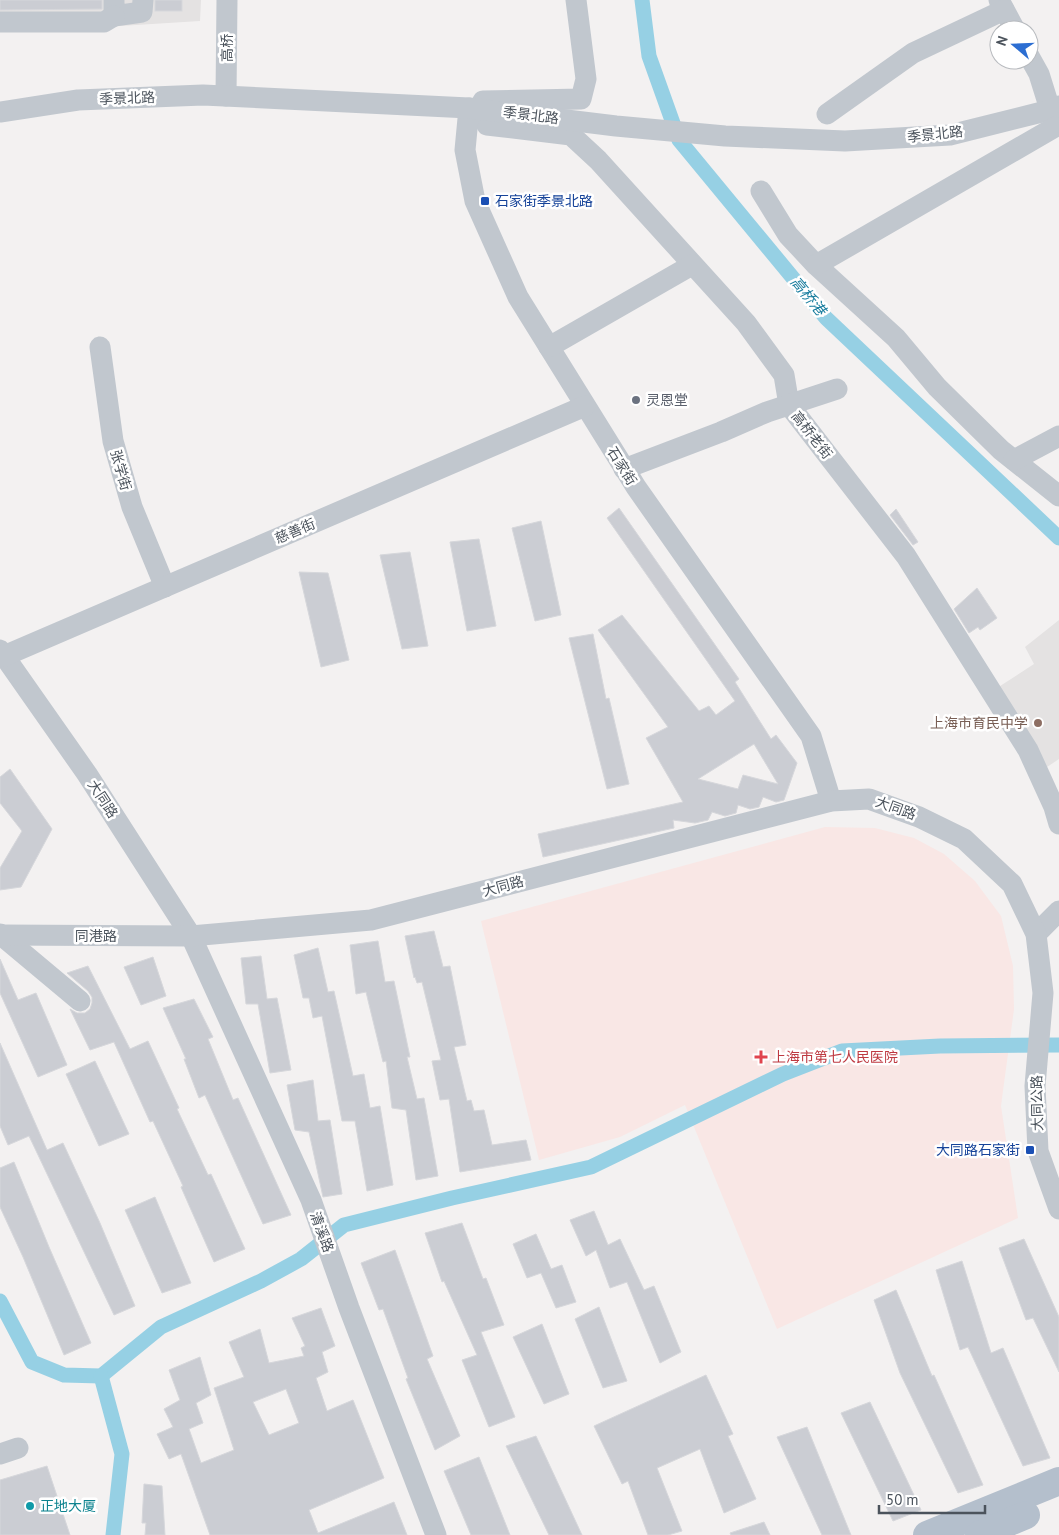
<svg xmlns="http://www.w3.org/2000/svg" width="1059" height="1535" font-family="'PT Sans','Noto Sans SC',sans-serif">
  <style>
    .education { fill: #e4e2e2 }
    .medical { fill: #f9e7e5 }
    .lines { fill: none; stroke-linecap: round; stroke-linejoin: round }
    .canal { stroke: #96d0e4; stroke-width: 15 }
    .building { fill: #cbcdd3; stroke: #d6d7db; fill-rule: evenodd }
    .minor { stroke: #c1c7ce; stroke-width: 21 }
    .major { stroke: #b4bfcc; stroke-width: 28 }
    .transit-dot { fill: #1a4fb4; stroke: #fff; stroke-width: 2 }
    .worship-dot { fill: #6b7280; stroke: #fff; stroke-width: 2 }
    .education-dot { fill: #8d6e63; stroke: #fff; stroke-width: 2 }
    .health-dot { fill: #e0444e; stroke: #fff; stroke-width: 2 }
    .culture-dot { fill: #0f9aa8; stroke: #fff; stroke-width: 2 }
    .labels { text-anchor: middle; stroke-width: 5; stroke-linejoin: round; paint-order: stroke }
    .street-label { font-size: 14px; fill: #4b535c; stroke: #fff }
    .transit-label { font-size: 14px; fill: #164399; stroke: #fff; text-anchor: start }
    .worship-label { font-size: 14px; fill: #5b616d; stroke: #fff; text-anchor: start }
    .education-label { font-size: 14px; fill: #785e54; stroke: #fff; text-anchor: end }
    .health-label { font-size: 14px; fill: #be3a42; stroke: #fff; text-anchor: start }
    .culture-label { font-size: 14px; fill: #0d838f; stroke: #fff; text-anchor: start }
    .water-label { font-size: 15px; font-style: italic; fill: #1b7e9f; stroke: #fff }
  </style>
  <rect width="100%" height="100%" fill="#f3f1f1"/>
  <g class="education">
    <polygon points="0,0 201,0 200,21 104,27 0,25"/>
    <polygon points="1059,620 1059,759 1044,769 997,688 1034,664 1025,647"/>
  </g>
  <polygon class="medical" points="825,827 875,828 914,838 944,854 975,881 1001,916 1013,966 1014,1009 1001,1106 1018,1218 777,1329 685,1105 620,1137 539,1160 481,921"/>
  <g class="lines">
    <g class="canal">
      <polyline points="642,0 649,56 679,140 826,318 1059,538"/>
      <polyline points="0,1301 32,1362 64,1375 101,1376 161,1327 261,1281 301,1259 344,1225 452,1198 591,1167 783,1074 842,1051 940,1046 1059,1045"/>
      <polyline points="101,1376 122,1454 113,1535"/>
    </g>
  </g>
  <g class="building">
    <polygon points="0,0 102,0 102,9 0,10"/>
    <rect x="155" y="0" width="27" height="11"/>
    <path d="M619,508L739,679L735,682L771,739L776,735L797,763L784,800L776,802L763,797L759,807L750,809L738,805L736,813L725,816L712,812L708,820L695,823L673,820L674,828L543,857L538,834L683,802L646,738L668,727L598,630L622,615L699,711L709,706L716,715L735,701L607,518ZM754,744L778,784L743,775L738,789L698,779Z"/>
    <polygon points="896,509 918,542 913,545 890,515"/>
    <polygon points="541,521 561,615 535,621 512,528"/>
    <polygon points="479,539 496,626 467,631 450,542"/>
    <polygon points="410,552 428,646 402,649 380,555"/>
    <polygon points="299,572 328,573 349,660 321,667"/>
    <polygon points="977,588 997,618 980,630 978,627 969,633 954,609"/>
    <polygon points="593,634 606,699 609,698 629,784 607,789 569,638"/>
    <polygon points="10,769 52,829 21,887 0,890 0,868 22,831 0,803 0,777"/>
    <polygon points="434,931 443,967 450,966 466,1045 454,1047 467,1101 471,1100 474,1111 484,1110 492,1145 526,1140 531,1160 460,1172 449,1099 440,1100 432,1061 441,1060 422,982 417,983 415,977 414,978 405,936"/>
    <polygon points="378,941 385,982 394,981 410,1057 407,1057 417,1099 424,1098 438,1176 416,1180 406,1110 392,1108 386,1061 383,1062 366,992 356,994 350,945"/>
    <polygon points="318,948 328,992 334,991 353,1076 364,1074 370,1108 380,1106 393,1185 367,1191 355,1121 342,1121 322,1016 313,1018 309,998 303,998 294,955"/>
    <polygon points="261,956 267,999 277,998 291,1070 270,1073 258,1004 246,1004 241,958"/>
    <polygon points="153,957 166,996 141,1005 124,967"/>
    <polygon points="0,959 18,1000 36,993 67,1065 38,1077 0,993"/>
    <polygon points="88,966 130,1049 148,1041 179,1108 177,1109 208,1175 211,1174 245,1249 214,1262 181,1187 183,1186 153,1121 150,1122 114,1042 90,1050 70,1009 77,1013 85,1013 90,1009 92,1003 92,997 88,991 67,973"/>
    <polygon points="194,999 213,1037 208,1039 233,1100 238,1098 291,1215 263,1224 205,1095 199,1098 184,1059 186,1059 163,1008"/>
    <polygon points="0,1043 47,1150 63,1143 100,1223 135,1306 114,1315 29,1136 8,1145 0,1126"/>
    <polygon points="95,1061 129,1134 99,1146 66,1074"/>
    <polygon points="313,1080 318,1121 330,1120 342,1194 323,1197 309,1132 295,1130 287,1085"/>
    <polygon points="14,1162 49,1247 91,1343 64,1355 23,1257 0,1207 0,1168"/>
    <polygon points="155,1197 191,1283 162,1293 125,1210"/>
    <polygon points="594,1211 608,1245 620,1239 644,1290 654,1286 681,1352 660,1363 627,1282 610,1288 596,1250 586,1256 570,1220"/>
    <polygon points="462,1223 483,1279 486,1278 504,1325 481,1332 515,1417 489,1427 462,1360 477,1355 444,1281 442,1282 425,1233"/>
    <polygon points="536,1234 551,1269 562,1265 576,1302 556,1308 541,1273 527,1278 513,1244"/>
    <polygon points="1024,1239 1059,1317 1059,1372 1033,1318 1026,1320 999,1248"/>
    <polygon points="395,1250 433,1356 427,1359 460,1436 435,1450 406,1379 408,1378 383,1309 379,1310 361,1263"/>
    <polygon points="962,1261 991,1353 1003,1348 1050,1458 1023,1466 968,1347 960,1350 936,1270"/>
    <polygon points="896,1290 932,1376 934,1375 983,1485 958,1493 900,1373 874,1300"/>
    <polygon points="599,1307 627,1381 603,1388 575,1319"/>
    <path d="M321,1308L335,1346L322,1352L328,1372L316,1378L327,1411L353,1400L384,1478L309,1510L318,1533L394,1502L407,1535H210L181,1454L169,1459L157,1434L173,1427L164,1409L180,1400L169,1370L200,1357L211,1395L196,1403L203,1423L189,1429L201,1463L234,1450L214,1388L244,1377L229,1342L260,1329L269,1363L304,1356L301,1348L305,1346L292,1318ZM286,1389L299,1423L269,1435L253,1402Z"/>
    <polygon points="542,1324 569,1394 544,1404 513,1337"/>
    <polygon points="706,1375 733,1434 728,1436 756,1499 724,1513 700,1449 657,1468 682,1531 668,1535 648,1535 628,1481 622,1484 594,1426"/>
    <polygon points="870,1402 921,1510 893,1521 841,1413"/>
    <polygon points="807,1427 851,1535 822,1535 777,1437"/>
    <polygon points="536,1436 582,1535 549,1535 506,1446"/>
    <polygon points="479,1457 510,1535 471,1535 444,1471"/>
    <polygon points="47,1466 70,1535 0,1535 0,1480"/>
    <polygon points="144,1484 162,1486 165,1535 145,1535 146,1523 142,1523"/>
    <polygon points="764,1522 770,1535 731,1535 730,1533"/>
  </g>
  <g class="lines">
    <g class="minor">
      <polyline points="114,0 114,16 142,12 143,0"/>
      <polyline points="576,0 586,79 581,99 483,101 479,109 487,125 571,135 598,160 746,323 784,375 789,405 906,556 1028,750 1054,807 1059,824"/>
      <polyline points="999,0 1015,30"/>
      <polyline points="0,22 104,22 114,16"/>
      <polyline points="1029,56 1039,74 1054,122"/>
      <polyline points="226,96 227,0"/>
      <polyline points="469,108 465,150 475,201 518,297 636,487 811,736 831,801"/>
      <polyline points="0,112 78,100 203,95 469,108 616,126 725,136 845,141 950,135 1050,110 1059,106"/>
      <polyline points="827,114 913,53 1004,10"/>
      <polyline points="761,191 788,235 816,265 896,338 937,387 1001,450 1059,496"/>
      <polyline points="816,265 1055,127"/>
      <polyline points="100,347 113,441 132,507 165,587"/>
      <polyline points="549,347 692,265"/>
      <polyline points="1014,460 1059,436"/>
      <polyline points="624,469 721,432 767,412 837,389"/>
      <polyline points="0,650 87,774 191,936 311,1200 349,1308 436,1535"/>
      <polyline points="4,656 585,406"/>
      <polyline points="0,934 80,1001"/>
      <polyline points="1036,934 1059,911"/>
      <polyline points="0,935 191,936 371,920 831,801 869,799 919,817 964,839 1012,884 1036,934 1043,993 1035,1086 1038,1151 1059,1209"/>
      <polyline points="0,1454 18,1448"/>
    </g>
    <g class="major">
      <polyline points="927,1535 1059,1481"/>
      <polyline points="979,1535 1026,1515"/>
    </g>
  </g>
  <g class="transit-dot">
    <rect x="480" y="196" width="10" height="10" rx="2.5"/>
    <rect x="1025" y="1145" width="10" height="10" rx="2.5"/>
  </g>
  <circle class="worship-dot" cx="636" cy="400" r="5"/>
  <circle class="education-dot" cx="1038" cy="723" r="5"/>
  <path class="health-dot" d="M758.5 1049.5h5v5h5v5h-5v5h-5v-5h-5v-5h5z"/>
  <circle class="culture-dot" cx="30" cy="1506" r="5"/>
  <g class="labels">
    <g class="street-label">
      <text transform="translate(227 48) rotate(-90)" y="5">高桥</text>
      <text transform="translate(127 98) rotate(-2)" y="5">季景北路</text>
      <text transform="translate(531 115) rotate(7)" y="5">季景北路</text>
      <text transform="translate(935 134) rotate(-6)" y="5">季景北路</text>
      <text transform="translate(812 435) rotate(52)" y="5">高桥老街</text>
      <text transform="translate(622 466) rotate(58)" y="5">石家街</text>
      <text transform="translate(121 470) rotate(74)" y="5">张学街</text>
      <text transform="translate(295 531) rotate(-23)" y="5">慈善街</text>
      <text transform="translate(103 799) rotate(57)" y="5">大同路</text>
      <text transform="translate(896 808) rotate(20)" y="5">大同路</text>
      <text transform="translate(503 886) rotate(-15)" y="5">大同路</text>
      <text x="96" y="941">同港路</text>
      <text transform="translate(1037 1103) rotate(-91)" y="5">大同公路</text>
      <text transform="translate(322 1232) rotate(70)" y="5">清溪路</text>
    </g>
    <g class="transit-label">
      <text x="495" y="206">石家街季景北路</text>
      <text x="1020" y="1155" text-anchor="end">大同路石家街</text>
    </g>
    <g class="worship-label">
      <text x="646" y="405">灵恩堂</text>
    </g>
    <g class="education-label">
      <text x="1028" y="728">上海市育民中学</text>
    </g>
    <g class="health-label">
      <text x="772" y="1062">上海市第七人民医院</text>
    </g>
    <g class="culture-label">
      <text x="40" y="1511">正地大厦</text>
    </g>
    <g class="water-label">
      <text transform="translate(808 296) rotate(50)" y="5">高桥港</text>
    </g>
  </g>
  <g transform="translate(1014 45) rotate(289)"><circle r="24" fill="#ffffff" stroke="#b7babe"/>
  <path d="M0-4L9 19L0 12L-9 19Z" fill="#2c6ed2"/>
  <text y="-8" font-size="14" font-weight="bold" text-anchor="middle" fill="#4b535c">N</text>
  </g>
  <path d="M879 1505v8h106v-8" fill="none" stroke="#4b535c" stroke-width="2.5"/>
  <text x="886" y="1505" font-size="15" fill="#4b535c" stroke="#ffffff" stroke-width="4" paint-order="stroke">50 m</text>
</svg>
